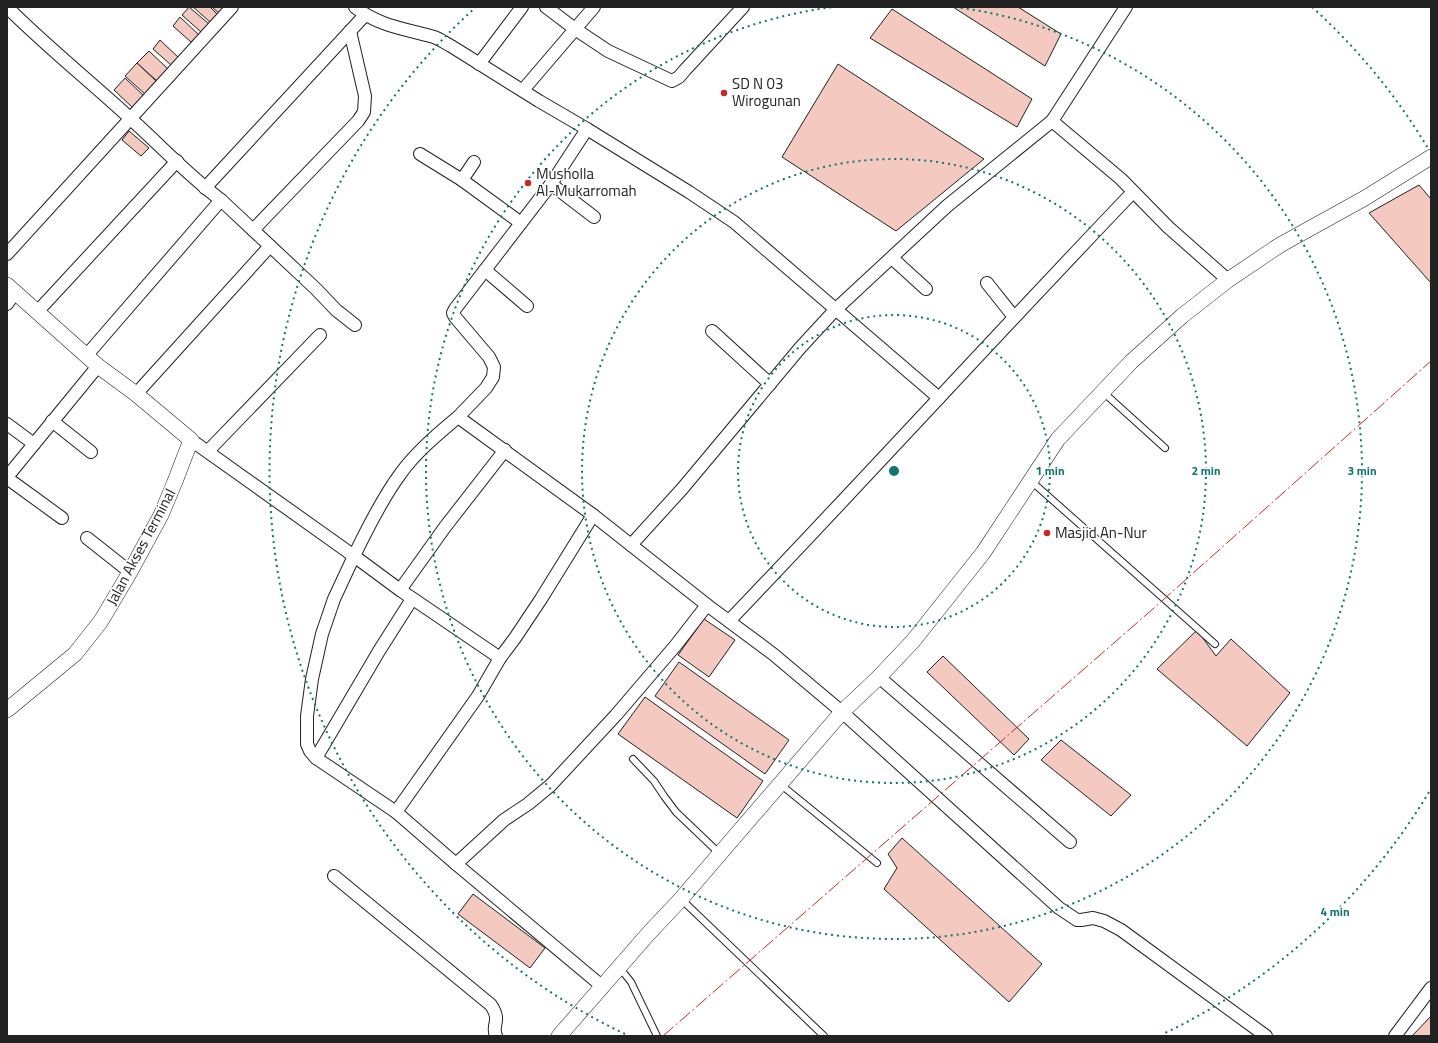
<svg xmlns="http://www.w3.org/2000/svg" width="1438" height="1043" font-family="'Titillium Web',sans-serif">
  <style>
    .building { fill: #f3c9c0; stroke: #222 }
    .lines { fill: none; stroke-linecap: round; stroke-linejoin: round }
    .service-casing { stroke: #222; stroke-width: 8 }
    .minor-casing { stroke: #222; stroke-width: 14 }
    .tertiary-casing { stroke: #222; stroke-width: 16 }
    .service { stroke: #fff; stroke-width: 6 }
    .minor { stroke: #fff; stroke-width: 12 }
    .tertiary { stroke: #fff; stroke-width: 15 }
    .power { stroke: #c62828; stroke-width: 1; stroke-dasharray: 14 3 2 3; stroke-linecap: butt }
    .ring { fill: none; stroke: #0f766e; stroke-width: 2; stroke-dasharray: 2 4 }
    .poi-dot { fill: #c62828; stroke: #fff; stroke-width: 1.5 }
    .labels { text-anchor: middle; stroke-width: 3; stroke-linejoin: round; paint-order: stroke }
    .poi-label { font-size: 15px; fill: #222; stroke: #fff; text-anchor: start }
    .street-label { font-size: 15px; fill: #222; stroke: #fff }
    .centre { fill: #0f766e; stroke: #fff; stroke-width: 2 }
    .ring-label { font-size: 12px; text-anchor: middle; font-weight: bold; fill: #0f766e; stroke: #fff; stroke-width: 3; stroke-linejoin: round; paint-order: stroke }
  </style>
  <rect width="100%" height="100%" fill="#fff"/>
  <g class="building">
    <polygon points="189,7 209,24 201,32 182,15"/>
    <polygon points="193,7 210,7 218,15 210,22"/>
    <polygon points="212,7 226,7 220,14"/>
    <polygon points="953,7 1018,7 1061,34 1045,66"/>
    <polygon points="892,9 1032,99 1017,127 870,38"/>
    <polygon points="180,17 199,35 191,42 173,26"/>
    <polygon points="160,40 179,58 171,65 153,49"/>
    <polygon points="149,51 168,69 157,81 137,63"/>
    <polygon points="137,63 156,81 145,94 125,76"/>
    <polygon points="838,64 984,159 896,231 782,157"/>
    <polygon points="125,78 144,96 133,108 114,90"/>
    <polygon points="129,131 149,148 141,156 122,140"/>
    <polygon points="1419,185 1431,199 1431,283 1369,213"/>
    <polygon points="704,619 735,640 709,677 678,655"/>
    <polygon points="1197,630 1216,656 1231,639 1290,693 1247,746 1157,669"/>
    <polygon points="943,656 1029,739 1014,755 927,672"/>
    <polygon points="679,662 789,740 765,774 655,696"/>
    <polygon points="645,697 763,781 737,818 618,734"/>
    <polygon points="1061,740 1131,795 1111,816 1041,760"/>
    <polygon points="902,838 1042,964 1009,1002 884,889 897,868 888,854"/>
    <polygon points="473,894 545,948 530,968 458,914"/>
    <polygon points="1431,1016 1431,1036 1412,1036"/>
  </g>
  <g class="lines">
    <defs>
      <g id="service">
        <polyline points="1103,392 1165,448"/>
        <polyline points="1031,481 1215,644"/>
        <polyline points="633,759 654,781 664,796 676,812 720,854"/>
        <polyline points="780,784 877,863"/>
        <polyline points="681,899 824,1036"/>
        <polyline points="619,967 631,982 657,1036"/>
      </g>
      <g id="minor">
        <path d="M7,7C47,47 91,82 132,120C162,147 189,176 221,200L316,289L336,310L355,325"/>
        <path d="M355,7C378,26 406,29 434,37C440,39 445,43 451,46L539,101L587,129L689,192L734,222L939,398"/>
        <polyline points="546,7 575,29 608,51 672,81 679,77 685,70 743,7"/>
        <polyline points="1126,7 1052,121 1121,179 1168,227 1228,280"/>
        <polyline points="479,64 522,7"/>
        <polyline points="523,90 594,7"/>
        <polyline points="420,154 462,180"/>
        <polyline points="474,162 462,180 521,223"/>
        <polyline points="551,184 594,217"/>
        <polyline points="205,188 365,15"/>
        <polyline points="253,230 358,121 364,112 365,96 350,31"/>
        <polyline points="7,254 232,7"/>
        <polyline points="892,258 926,289"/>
        <polyline points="485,270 527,306"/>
        <polyline points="987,283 1014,317"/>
        <polyline points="7,304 15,293"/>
        <polyline points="37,312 177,161"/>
        <polyline points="712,331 770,384"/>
        <polyline points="86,356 221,200"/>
        <polyline points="136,394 270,246"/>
        <polyline points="458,417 486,388 493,377 494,367 489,357 455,317 453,313 455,309 551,184 587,129"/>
        <polyline points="52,421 91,452"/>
        <polyline points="7,424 34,444"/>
        <path d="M191,440L354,556C367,529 383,497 401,473C416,452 438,434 458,417L593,515L707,605L773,654L842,712L1059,908L1077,920H1081L1093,918L1104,921L1121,930L1266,1036"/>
        <polyline points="208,451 320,335"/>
        <polyline points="7,477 98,366"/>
        <polyline points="7,478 62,518"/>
        <polyline points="87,538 130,572"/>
        <polyline points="631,545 682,489 800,348 835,310 947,206 1052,121"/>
        <polyline points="400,590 354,556 334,599 322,634 312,679 307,716 307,744 310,751 316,758 396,812 456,864 504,820 528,804 551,785 616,715 676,645 707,605"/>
        <path d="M729,621C865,479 997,334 1133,192"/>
        <polyline points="500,658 400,590 445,527 505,450"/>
        <polyline points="879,677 1070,842"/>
        <polyline points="316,758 379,651 412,599"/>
        <polyline points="396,812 478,696 500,658 515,638 541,599 593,515"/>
        <polyline points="456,864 603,987"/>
        <path d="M334,876L491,1005C502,1022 491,1024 496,1036"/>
        <polyline points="1395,1036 1431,988"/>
      </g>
      <g id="tertiary">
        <polyline points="7,285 98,366 136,394 191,440 174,484 161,515 130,572 101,621 75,654 7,710"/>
        <polyline points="559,1036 649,933 681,899 842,712 879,677 913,641 983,553 1058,439 1131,362 1182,316 1228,280 1280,245 1365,198 1431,157"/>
      </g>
    </defs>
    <use href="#service" class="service-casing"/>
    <use href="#minor" class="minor-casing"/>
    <use href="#tertiary" class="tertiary-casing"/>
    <use href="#service" class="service"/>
    <use href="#minor" class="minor"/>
    <use href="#tertiary" class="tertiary"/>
    <polyline class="power" points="663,1036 1154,608 1431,361"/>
  </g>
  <g class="ring">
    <circle cx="894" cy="471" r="156"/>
    <circle cx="894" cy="471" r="312"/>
    <path d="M955 7A468 468 0 1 1 833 7"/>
    <path d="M1429 792A624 624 0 0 1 1163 1034M625 1034A624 624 0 0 1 476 7M1312 7A624 624 0 0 1 1429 150"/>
  </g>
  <g class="poi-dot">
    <circle cx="724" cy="93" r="4"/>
    <circle cx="528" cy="183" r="4"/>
    <circle cx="1047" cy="533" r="4"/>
  </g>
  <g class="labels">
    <g class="poi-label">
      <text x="732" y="89">SD N 03<tspan x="732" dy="17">Wirogunan</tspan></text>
      <text x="536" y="179">Musholla<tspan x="536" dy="17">Al-Mukarromah</tspan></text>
      <text x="1055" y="538">Masjid An-Nur</text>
    </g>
    <g class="street-label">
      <text transform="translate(141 547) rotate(-62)" y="5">Jalan Akses Terminal</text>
    </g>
  </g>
  <circle cx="894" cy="471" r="6" class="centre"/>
  <g class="ring-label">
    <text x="1050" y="475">1 min</text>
    <text x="1206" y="475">2 min</text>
    <text x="1362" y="475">3 min</text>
    <text x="1335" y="916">4 min</text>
  </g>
  <rect width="1438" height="1043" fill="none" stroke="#222222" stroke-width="16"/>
</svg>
